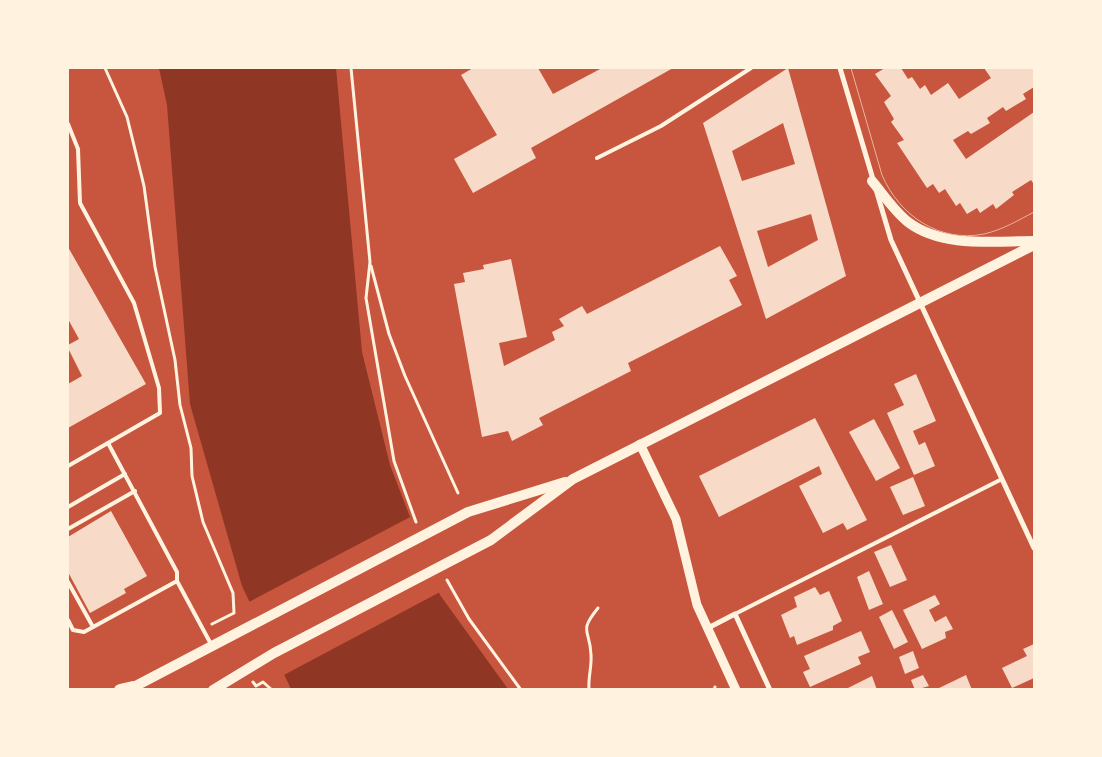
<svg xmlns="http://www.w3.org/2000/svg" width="1102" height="757" font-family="Rubik,sans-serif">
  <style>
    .water { fill: #8f3625 }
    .pier { fill: #c8553d }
    .building { fill: #f7dbc8; fill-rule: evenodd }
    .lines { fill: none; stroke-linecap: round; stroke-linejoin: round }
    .path { stroke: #fff3e0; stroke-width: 3 }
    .service { stroke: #fff3e0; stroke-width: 4 }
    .minor { stroke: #fff3e0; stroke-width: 5 }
    .tertiary { stroke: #fff3e0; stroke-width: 9 }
    .secondary { stroke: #fff3e0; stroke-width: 10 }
    .primary { stroke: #fff3e0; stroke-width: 12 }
    .tram { stroke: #e9b49f; stroke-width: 1 }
  </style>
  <rect width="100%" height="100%" fill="#c8553d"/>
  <polygon class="water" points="159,68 336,68 362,352 390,465 440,595 508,689 291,689 242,586 190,404 167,105"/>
  <polygon class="pier" points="412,516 442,591 282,676 247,603"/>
  <g class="building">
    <polygon points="473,68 538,68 553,94 602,68 673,68 531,148 536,158 473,193 454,159 497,135 461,75"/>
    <path d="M788,68L846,276L766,319L703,123ZM783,123L795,164L742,181L732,151ZM811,214L818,240L768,267L757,231Z"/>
    <polygon points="885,68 901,68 908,79 912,77 920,89 925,85 931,95 948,83 959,99 991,78 984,68 1034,68 1034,87 1023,94 1026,99 1006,111 1003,107 987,118 990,123 971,134 968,131 953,140 966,159 1034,112 1034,181 1033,183 1031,180 1012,192 1014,195 996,209 993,204 980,213 977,208 967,214 960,203 956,206 945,189 939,193 933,184 927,188 897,143 904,140 891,122 894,119 884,102 891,96 875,74"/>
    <polygon points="720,246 737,276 729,280 742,305 628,363 631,371 539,418 543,425 512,441 508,431 482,437 454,284 465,282 463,273 484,269 483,265 511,259 527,337 499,343 504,366 555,340 552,332 564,326 559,319 582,306 587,314"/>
    <polygon points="68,247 146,384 68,428 68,384 82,376 68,348 68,345 79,339 68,319"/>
    <polygon points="916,374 936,421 913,431 919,445 925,442 935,466 914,475 887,413 904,405 894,384"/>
    <polygon points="815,418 867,520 847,530 843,523 823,533 799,486 822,474 819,466 719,517 699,476"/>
    <polygon points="874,419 900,468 876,481 849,432"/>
    <polygon points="913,477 925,506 903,515 890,487"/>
    <polygon points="111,511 147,576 124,589 126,593 90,613 68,572 68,537"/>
    <polygon points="891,545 907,580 890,587 874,552"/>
    <polygon points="869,571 883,604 869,610 857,577"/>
    <polygon points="815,587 820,595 829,591 842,621 833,626 833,630 797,645 794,636 790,638 781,615 797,607 794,597"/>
    <polygon points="935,595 940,604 929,610 935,622 946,616 953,629 945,632 946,638 922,649 903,610"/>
    <polygon points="892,610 908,642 894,649 879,617"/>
    <polygon points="861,631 870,652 858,657 861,664 810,687 803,672 810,669 804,656"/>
    <polygon points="1034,644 1034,678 1012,688 1002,668 1027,656 1023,649"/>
    <polygon points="913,651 919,668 905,674 899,657"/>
    <polygon points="923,675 929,686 915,690 911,680"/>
    <polygon points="966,675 972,690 935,690"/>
    <polygon points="872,676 877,690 844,690"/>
  </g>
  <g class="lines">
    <g class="path">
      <polyline points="105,68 127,117 144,186 155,267 175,360 180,405 191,448 192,476 203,522 233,593 234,613 212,624"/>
      <polyline points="351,68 370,262 366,298 394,461 416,522"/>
      <polyline points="371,266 389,334 405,376 458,493"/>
      <polyline points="447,580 469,619 521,690"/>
      <polyline points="253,682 256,686 263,682 272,690"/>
      <path d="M589,690C588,677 592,666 591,655C590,628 578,633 598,608"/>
      <polyline points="714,690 715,687"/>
    </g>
    <g class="service">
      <polyline points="68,124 78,149 80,203 134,303 159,388 160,413 68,466"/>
      <polyline points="597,158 661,126 751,68"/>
      <polyline points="108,443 177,572 177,581 212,646"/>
      <polyline points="68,507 125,474"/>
      <polyline points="68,529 135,491"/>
      <polyline points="68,582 93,627"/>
      <polyline points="735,614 1002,479"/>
      <polyline points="68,620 73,630 84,632 177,581"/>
    </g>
    <g class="minor">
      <polyline points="840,68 891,240 1034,548"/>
      <polyline points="708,628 735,614 770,690"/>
    </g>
    <polyline class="tertiary" points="640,444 676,519 697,605 736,690"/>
    <g class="secondary">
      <path d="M872,181C883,194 894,211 908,222C942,248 994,241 1034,241"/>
      <polyline points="128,690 468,512 565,482"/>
      <polyline points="213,690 274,653 491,540 573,479 1034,245"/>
    </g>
    <polyline class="primary" points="120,690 133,687"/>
    <path class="tram" d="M851,68L882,175C899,215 939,243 984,234C1002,230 1019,220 1034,212"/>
  </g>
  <rect width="1102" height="757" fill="none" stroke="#fff3e0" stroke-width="138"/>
</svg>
